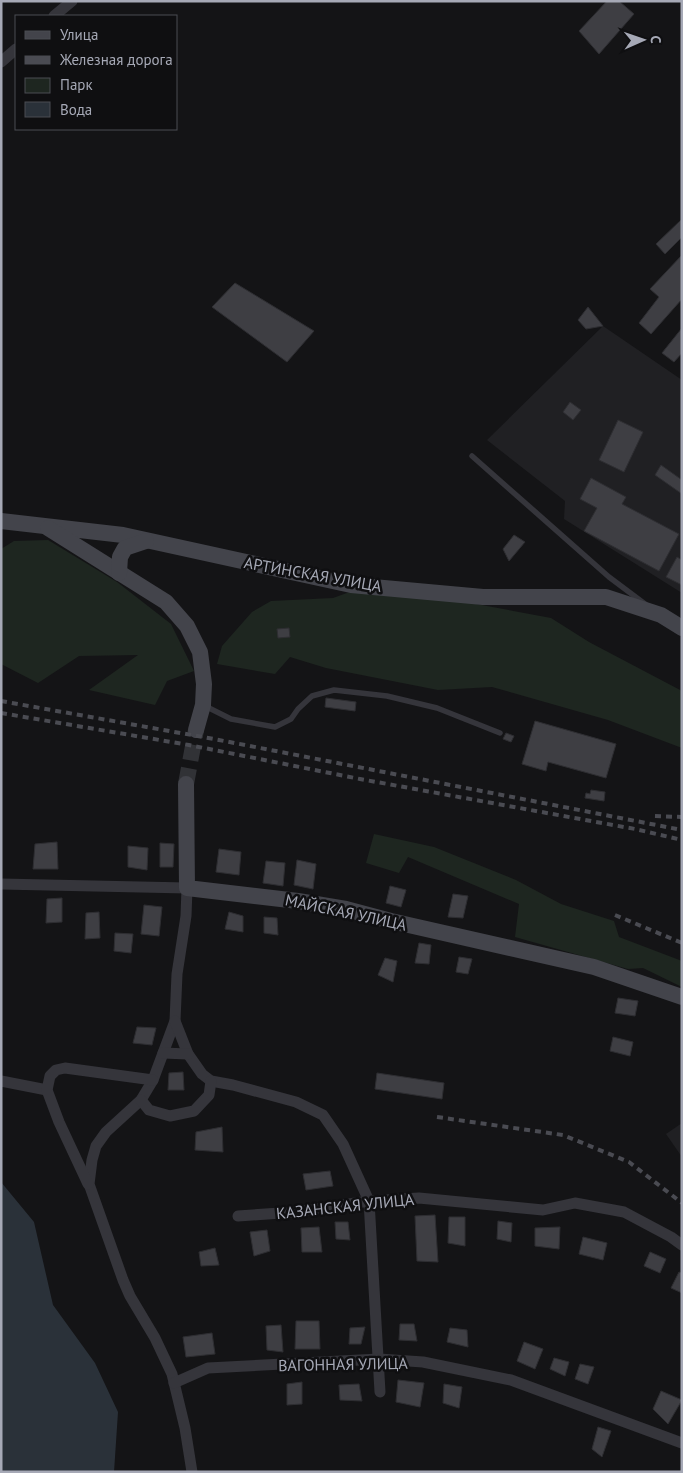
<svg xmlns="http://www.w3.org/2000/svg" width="683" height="1473" font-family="'PT Sans',sans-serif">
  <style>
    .built { fill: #202023 }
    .green { fill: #1e2620 }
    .water { fill: #2a3139 }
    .building { fill: #3e3e43; stroke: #2e2e32 }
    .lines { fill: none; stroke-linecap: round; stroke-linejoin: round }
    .secondary-tunnel { stroke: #313236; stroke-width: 16; stroke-dasharray: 16 8; stroke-linecap: butt }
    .lane { stroke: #35353b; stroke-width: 5.5 }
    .street { stroke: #35353b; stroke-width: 11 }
    .secondary { stroke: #43444b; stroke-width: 16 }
    .rail { stroke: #4a4b52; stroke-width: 4; stroke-dasharray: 6 5; stroke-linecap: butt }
    .labels { text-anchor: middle; stroke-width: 5; stroke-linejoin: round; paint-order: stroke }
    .street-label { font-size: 16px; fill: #a6a9b6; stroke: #0f0f11 }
  </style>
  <rect width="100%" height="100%" fill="#141416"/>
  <g class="built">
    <polygon points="603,326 682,380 682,593 564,519 565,501 487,440"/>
    <polygon points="682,1123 682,1157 666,1134"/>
  </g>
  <g class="green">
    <polygon points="48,540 117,582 171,624 194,671 167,681 155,705 89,690 138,655 79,656 38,683 1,664 1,549 14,541"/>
    <polygon points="358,589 460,601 551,618 589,642 682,691 682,748 608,720 492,687 438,690 326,668 290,657 275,674 217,664 222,646 252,612 271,601 333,598"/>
    <polygon points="374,834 434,847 516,880 561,904 614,921 619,937 682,961 682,987 643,968 628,969 515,937 519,904 408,857 399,873 366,863"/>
  </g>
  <polygon class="water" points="1,1182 34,1222 53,1305 95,1363 118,1412 114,1472 1,1472"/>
  <g class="building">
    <polygon points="607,1 619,1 634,14 599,54 579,31"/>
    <polygon points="682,219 682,237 665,254 656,244"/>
    <polygon points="682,255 682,299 651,334 639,323 659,297 650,289"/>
    <polygon points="235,283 314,331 287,362 212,307"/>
    <polygon points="588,307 603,326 586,329 578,320"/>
    <polygon points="682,328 682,353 674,362 662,353"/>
    <polygon points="570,402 581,410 573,420 563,412"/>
    <polygon points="618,420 643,432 624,472 599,460"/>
    <polygon points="661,465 682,480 682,494 655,475"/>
    <polygon points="591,478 626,497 622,504 679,534 659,571 584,531 597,508 580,499"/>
    <polygon points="514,535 525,542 509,561 503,549"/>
    <polygon points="677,557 682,560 682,585 666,577"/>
    <polygon points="289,628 290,637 278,638 277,629"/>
    <polygon points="326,698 356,702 355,711 325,707"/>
    <polygon points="535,721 616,744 606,778 548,762 546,771 522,764"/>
    <polygon points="506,733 514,736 511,742 503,739"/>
    <polygon points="591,790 605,792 604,801 585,798 586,793 590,794"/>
    <polygon points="57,842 58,869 33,869 35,844"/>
    <polygon points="160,843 174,844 173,867 160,867"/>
    <polygon points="128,846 148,848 147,870 128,867"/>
    <polygon points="219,849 241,852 239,875 216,872"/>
    <polygon points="297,860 316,864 313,889 294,885"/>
    <polygon points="266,861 285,863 283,886 263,883"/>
    <polygon points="390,886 406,890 401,907 386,903"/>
    <polygon points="453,894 468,896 463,918 448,917"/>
    <polygon points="62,898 62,922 46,923 47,899"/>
    <polygon points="144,905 162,907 159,936 141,934"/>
    <polygon points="99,912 100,938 85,939 86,913"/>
    <polygon points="229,912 243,916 243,932 225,929"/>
    <polygon points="264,917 277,918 278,935 264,933"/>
    <polygon points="115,933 133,934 131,953 114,951"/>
    <polygon points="419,943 431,945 429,964 415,963"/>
    <polygon points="459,957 472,959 468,974 456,972"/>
    <polygon points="385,958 397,961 393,982 378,975"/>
    <polygon points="618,998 638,1001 635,1016 615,1013"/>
    <polygon points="137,1027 156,1028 152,1045 133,1043"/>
    <polygon points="613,1037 633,1042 630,1056 610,1051"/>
    <polygon points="183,1072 184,1090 168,1090 169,1073"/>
    <polygon points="377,1073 444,1083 442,1099 375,1089"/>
    <polygon points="222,1127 223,1152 195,1150 196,1132"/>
    <polygon points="330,1171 333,1186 306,1190 303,1174"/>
    <polygon points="435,1215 438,1262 417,1261 415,1216"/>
    <polygon points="449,1217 465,1217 465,1246 448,1243"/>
    <polygon points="498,1221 512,1223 511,1242 497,1239"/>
    <polygon points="335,1222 348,1222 350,1240 336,1239"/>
    <polygon points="319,1227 322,1252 302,1252 301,1228"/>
    <polygon points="560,1227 559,1249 535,1246 535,1228"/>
    <polygon points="267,1230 270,1251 254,1256 250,1232"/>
    <polygon points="583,1237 607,1243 603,1260 579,1254"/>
    <polygon points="215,1248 219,1265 201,1266 199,1252"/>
    <polygon points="650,1252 666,1259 660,1273 644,1266"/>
    <polygon points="679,1272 682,1273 682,1293 671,1288"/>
    <polygon points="296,1321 319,1321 320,1349 295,1349"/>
    <polygon points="400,1324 414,1324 417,1341 399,1340"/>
    <polygon points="281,1325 283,1352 267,1350 266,1326"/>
    <polygon points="365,1327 361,1344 349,1344 350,1328"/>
    <polygon points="450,1328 467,1330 468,1347 447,1342"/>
    <polygon points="212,1333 215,1354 186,1357 183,1337"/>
    <polygon points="524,1342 543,1349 535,1369 517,1361"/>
    <polygon points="554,1358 569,1362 565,1376 550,1369"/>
    <polygon points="580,1364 594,1367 588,1384 575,1379"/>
    <polygon points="398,1380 424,1383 420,1407 396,1402"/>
    <polygon points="302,1382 302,1404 287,1405 287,1384"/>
    <polygon points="359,1384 362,1401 340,1400 339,1385"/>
    <polygon points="444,1384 462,1387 459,1408 443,1403"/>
    <polygon points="661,1391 682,1400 668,1424 653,1409"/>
    <polygon points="598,1427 611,1431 602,1457 592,1449"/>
  </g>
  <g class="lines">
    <polyline class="secondary-tunnel" points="186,784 196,730"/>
    <g class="lane">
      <polyline points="472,456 609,577 645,604"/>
      <polyline points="205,706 231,719 275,727 291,719 298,709 312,696 334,690 387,696 437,708 500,733"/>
    </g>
    <g class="street">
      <polyline points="54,16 72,1"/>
      <polyline points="1,62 16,49"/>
      <polyline points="1,884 187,888 186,916 177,974 175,1021 153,1080 141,1100 106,1132 96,1146 92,1160 89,1184 123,1280 130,1296 155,1338 172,1374 185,1428 192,1472"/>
      <polyline points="175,1021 188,1054 202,1074 211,1081 233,1085 296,1102 323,1115 343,1144 369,1201 380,1392"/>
      <polyline points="163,1053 188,1054"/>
      <polyline points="1,1081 47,1090"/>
      <polyline points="141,1100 149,1110 170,1116 194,1111 209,1095 211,1081"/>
      <polyline points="88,1184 59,1122 47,1090 50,1076 56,1070 65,1068 153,1080"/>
      <polyline points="238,1216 295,1212 369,1201 419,1198 543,1210 575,1203 624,1212 671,1237 682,1245"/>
      <polyline points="174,1383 208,1368 379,1359 423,1362 511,1380 682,1443"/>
    </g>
    <g class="secondary">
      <polyline points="1,521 123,535 351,585 483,597 606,597 661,615 682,628"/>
      <polyline points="48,528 166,602 187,626 200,652 204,684 203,705 196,730"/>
      <polyline points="119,573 120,557 125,548 146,541"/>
      <polyline points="186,784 187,888 298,901 346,909 391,921 594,967 682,997"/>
    </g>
    <g class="rail">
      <polyline points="1,701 214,739 682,830"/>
      <polyline points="1,713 189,745 360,779 635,829 682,840"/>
      <polyline points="655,816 682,817"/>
      <polyline points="615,915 682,943"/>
      <polyline points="437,1117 563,1135 629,1162 682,1203"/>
    </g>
  </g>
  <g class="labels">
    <g class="street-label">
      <text transform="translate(313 574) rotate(10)" y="6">АРТИНСКАЯ УЛИЦА</text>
      <text transform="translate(346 912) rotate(12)" y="6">МАЙСКАЯ УЛИЦА</text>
      <text transform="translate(345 1206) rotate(-6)" y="6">КАЗАНСКАЯ УЛИЦА</text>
      <text transform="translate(343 1364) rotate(-1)" y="6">ВАГОННАЯ УЛИЦА</text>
    </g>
  </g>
  <rect width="683" height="1473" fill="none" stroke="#a6a9b6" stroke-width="5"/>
  <rect x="15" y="15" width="162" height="115" fill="#0f0f11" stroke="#4b4d53"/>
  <rect x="25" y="31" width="25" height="8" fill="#43444b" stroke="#4b4d53"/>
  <text x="60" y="40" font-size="15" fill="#a6a9b6">Улица</text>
  <rect x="25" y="56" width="25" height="8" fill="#4a4b52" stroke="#4b4d53"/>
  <text x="60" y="65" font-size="15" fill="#a6a9b6">Железная дорога</text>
  <rect x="25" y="78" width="25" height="15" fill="#1e2620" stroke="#4b4d53"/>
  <text x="60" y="90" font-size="15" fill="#a6a9b6">Парк</text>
  <rect x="25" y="102" width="25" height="15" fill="#2a3139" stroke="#4b4d53"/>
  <text x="60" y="115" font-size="15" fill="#a6a9b6">Вода</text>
  <g transform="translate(643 40) rotate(88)" stroke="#0f0f11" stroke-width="4" paint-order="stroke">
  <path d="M0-4L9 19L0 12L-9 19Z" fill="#a6a9b6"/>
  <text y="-8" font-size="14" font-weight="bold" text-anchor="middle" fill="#a6a9b6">С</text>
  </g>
</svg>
